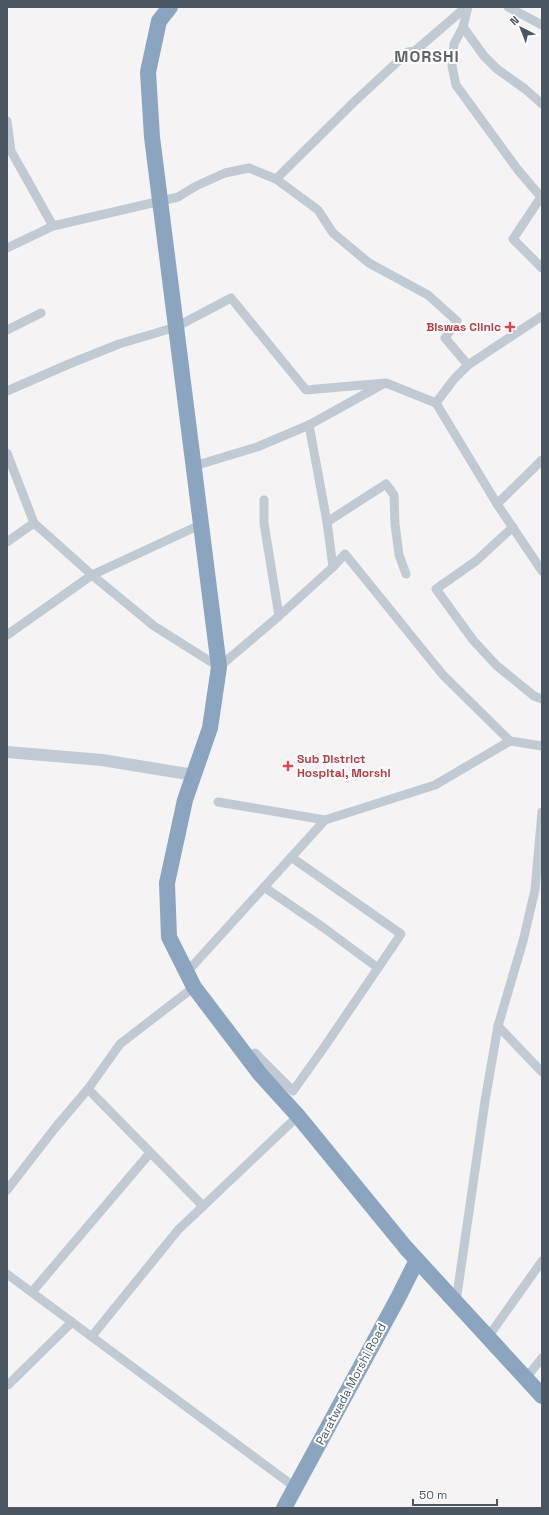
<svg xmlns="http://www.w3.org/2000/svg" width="549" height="1515" font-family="'Space Grotesk',sans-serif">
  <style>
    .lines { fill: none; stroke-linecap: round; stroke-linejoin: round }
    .street { stroke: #c1cad2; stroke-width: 9 }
    .secondary { stroke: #c1cbd6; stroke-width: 12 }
    .highway { stroke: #8ba5c1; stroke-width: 16 }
    .health-dot { fill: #e0444e; stroke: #fff; stroke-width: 1.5 }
    .labels { text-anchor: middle; stroke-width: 4; stroke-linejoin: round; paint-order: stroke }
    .health-label { font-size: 12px; font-weight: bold; fill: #be3a42; stroke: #fff; text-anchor: end }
    .street-label { font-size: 12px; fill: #4a5661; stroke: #fff }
    .district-label { font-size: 16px; font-weight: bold; letter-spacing: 1px; fill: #5f6368; stroke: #fff }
  </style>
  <rect width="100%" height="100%" fill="#f5f3f3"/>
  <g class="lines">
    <g class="street">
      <polyline points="466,7 415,51 408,52 354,102 276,179 318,210 333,233 369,263 428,295 457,321 445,338 468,365"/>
      <polyline points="468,7 463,27 454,44 452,66 456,85 518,170 541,197 513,239 542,268"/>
      <polyline points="508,7 542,25"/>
      <polyline points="463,27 484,56 497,69 525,89 542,104"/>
      <polyline points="7,121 11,151 53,226 178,197 196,186 225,173 249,168 276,179"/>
      <polyline points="7,248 53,226"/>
      <polyline points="542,316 468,365 454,379 436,403 497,504 542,571"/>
      <polyline points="7,330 41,313"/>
      <polyline points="7,391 69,364 119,344 176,327 231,298 306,390 386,383 436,403"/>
      <polyline points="7,453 34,523"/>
      <polyline points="194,466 257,447 309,425 383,384"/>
      <polyline points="264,500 264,523 279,616 333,567 327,522 309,425"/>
      <polyline points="497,504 542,460"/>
      <polyline points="327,522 386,484 394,495 395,524 399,555 406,574"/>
      <polyline points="513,527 476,561 436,589 473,640 496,665 534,696 542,699"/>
      <polyline points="7,542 34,523 92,575 154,626 219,667 279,616"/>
      <polyline points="333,567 345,554 443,675 510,741"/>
      <polyline points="7,635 92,575 202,524"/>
      <polyline points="218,802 325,820 435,785 510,741 542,746"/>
      <polyline points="264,887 324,928 378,968 401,934 291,857"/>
      <polyline points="187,972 325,820"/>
      <polyline points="498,1026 542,1072"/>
      <polyline points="247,1057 255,1053 293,1091 325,1046 378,968"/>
      <polyline points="88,1089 203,1206"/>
      <polyline points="7,1190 55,1128 88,1089 120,1044 194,987"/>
      <polyline points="7,1274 296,1488"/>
      <polyline points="32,1292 150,1153"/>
      <polyline points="456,1302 485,1101 498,1026 523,941 535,890 542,812"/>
      <polyline points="92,1336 178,1230 298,1116"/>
      <polyline points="488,1337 542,1261"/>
      <polyline points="526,1378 542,1358"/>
      <polyline points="7,1384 8,1385 72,1322"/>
    </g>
    <polyline class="secondary" points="7,752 102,760 194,775"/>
    <g class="highway">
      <polyline points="170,7 159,21 148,72 152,137 219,667 210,728 185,800 167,883 169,937 194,987 260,1074 298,1116 406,1248 542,1396"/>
      <polyline points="284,1508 399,1296 417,1260"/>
    </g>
  </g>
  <g class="health-dot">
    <path d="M508 321h4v4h4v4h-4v4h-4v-4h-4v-4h4z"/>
    <path d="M286 760h4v4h4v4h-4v4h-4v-4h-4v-4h4z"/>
  </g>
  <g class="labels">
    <g class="health-label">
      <text x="501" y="331">Biswas Clinic</text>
      <text x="297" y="763" text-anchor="start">Sub District<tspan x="297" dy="14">Hospital, Morshi</tspan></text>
    </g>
    <g class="street-label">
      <text transform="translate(351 1384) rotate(-62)" y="4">Paratwada Morshi Road</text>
    </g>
    <g class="district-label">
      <text x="427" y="62">MORSHI</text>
    </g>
  </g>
  <rect width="549" height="1515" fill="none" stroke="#4a5661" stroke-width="16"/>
  <g transform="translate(521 28) rotate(318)" stroke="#ffffff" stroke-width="3" paint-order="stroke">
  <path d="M0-3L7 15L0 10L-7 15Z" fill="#4a5661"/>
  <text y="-6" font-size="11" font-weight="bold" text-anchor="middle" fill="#4a5661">N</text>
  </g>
  <path d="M413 1499v6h84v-6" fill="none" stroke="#4a5661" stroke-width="2"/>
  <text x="419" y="1499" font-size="12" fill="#4a5661" stroke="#ffffff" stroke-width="3" paint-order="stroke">50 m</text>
</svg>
